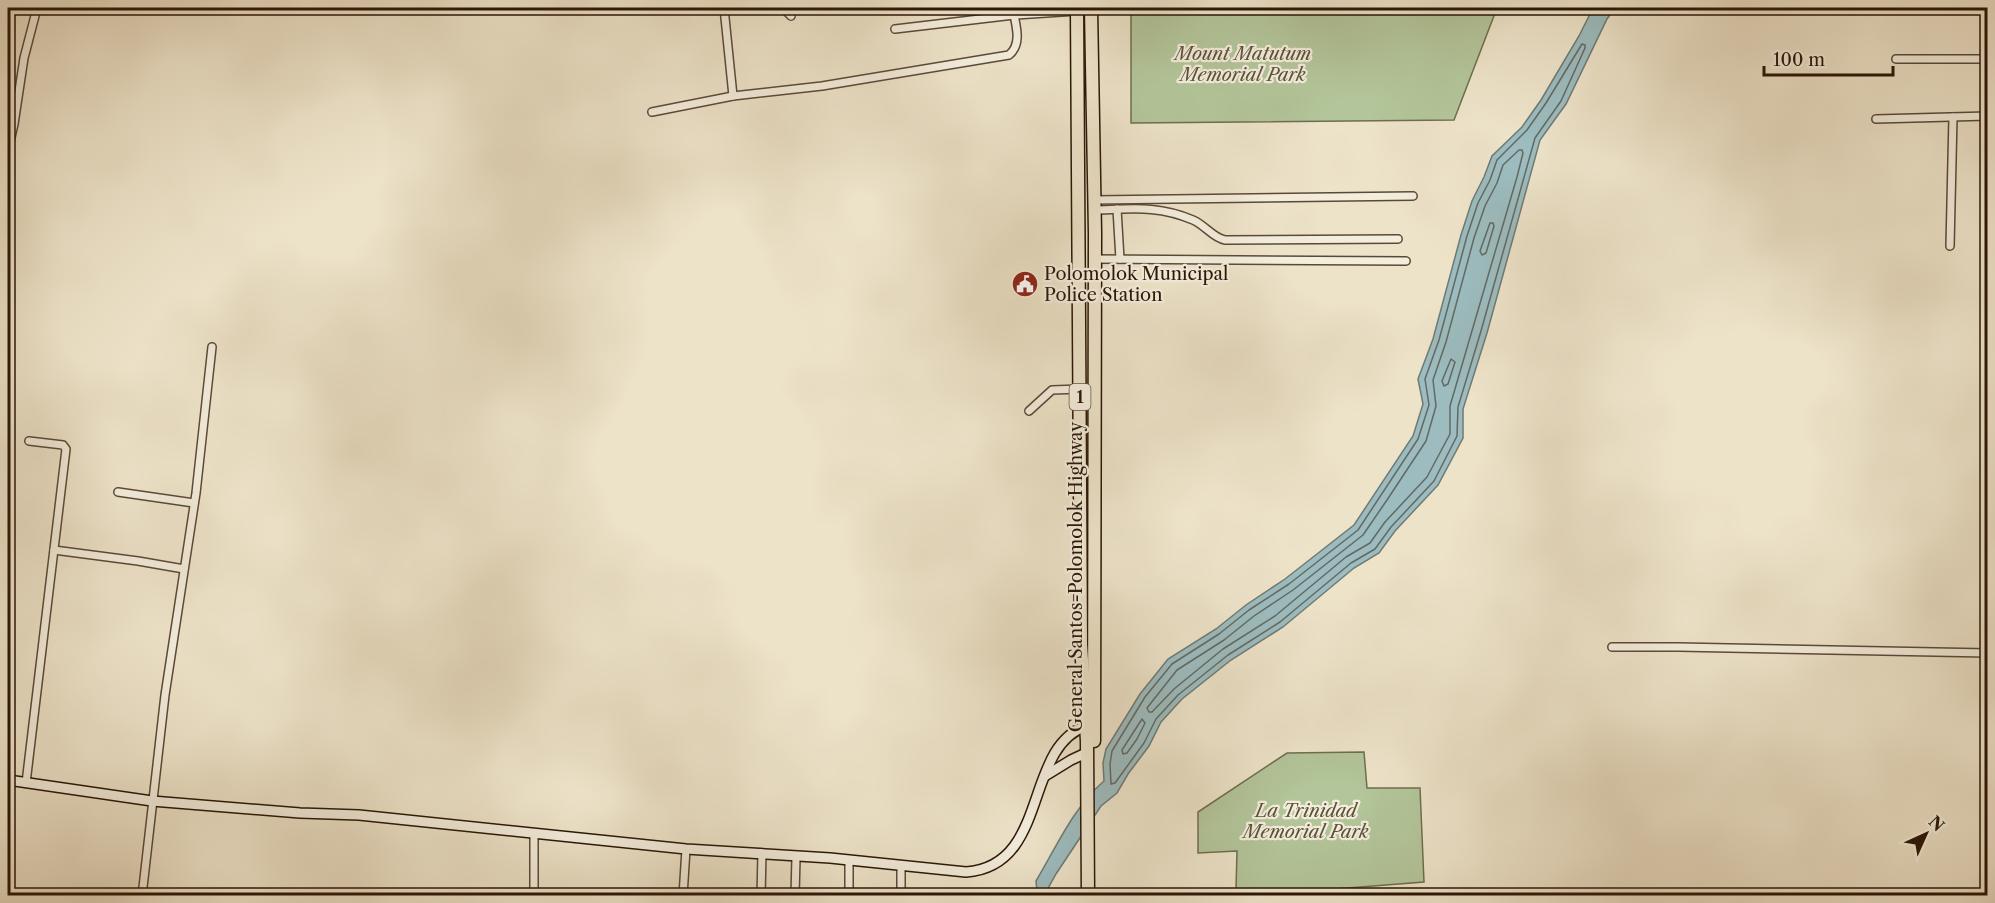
<svg xmlns="http://www.w3.org/2000/svg" width="1995" height="903" font-family="'Libre Caslon Text',serif">
  <style>
    .green { fill: #b3c59a; stroke: #6e6e50; stroke-width: 1.5 }
    .water { fill: #9cbcbf; stroke: #6e7a75; stroke-width: 1.5 }
    .lines { fill: none; stroke-linecap: round; stroke-linejoin: round }
    .shore { stroke: #636963; stroke-width: 1.5 }
    .street-casing { stroke: #5b4938; stroke-width: 10 }
    .secondary-casing { stroke: #2a1607; stroke-width: 12 }
    .highway-casing { stroke: #2a1607; stroke-width: 15 }
    .street { stroke: #f3eddc; stroke-width: 7 }
    .secondary { stroke: #f3eddc; stroke-width: 9 }
    .highway { stroke: #ede3c9; stroke-width: 12 }
    .labels { text-anchor: middle; stroke-width: 4.5; stroke-linejoin: round; paint-order: stroke }
    .shield { fill: #f3eddc; stroke: #665647; stroke-width: 1.5 }
    .shield-label { font-size: 16px; font-weight: bold; fill: #2a1607 }
    .park-label { font-size: 18px; font-style: italic; fill: #5a533a; stroke: #f3eddc }
    .poi-label { font-size: 18px; fill: #2a1607; stroke: #f3eddc; text-anchor: start }
    .street-label { font-size: 18px; fill: #2a1607; stroke: #f3eddc }
  </style>
  <rect width="100%" height="100%" fill="#ede3c9"/>
  <filter id="stains"><feTurbulence type="fractalNoise" baseFrequency=".00333" numOctaves="4"/><feColorMatrix values="0 0 0 0 .2 0 0 0 0 .09 0 0 0 0 .02 0 0 0 .5 -.17"/></filter>
  <radialGradient id="worn" r=".72"><stop offset=".6" stop-color="#630" stop-opacity="0"/><stop offset="1" stop-color="#630" stop-opacity=".3"/></radialGradient>
  <g class="green">
    <polygon points="1131,8 1497,8 1454,120 1131,123"/>
    <polygon points="1364,752 1367,788 1420,788 1424,882 1335,889 1236,889 1237,851 1198,853 1198,812 1287,753"/>
  </g>
  <path class="water" d="M1593,8H1615L1607,19L1566,104L1540,140L1487,333L1463,409V438L1438,485L1395,531L1379,553L1354,568L1283,627L1231,660L1182,699L1161,722L1149,746L1128,774L1117,793L1101,806L1056,874L1047,890L1037,891L1036,881C1057,846 1073,808 1104,781L1103,763L1106,749L1140,694L1168,659L1216,629L1246,605L1285,579L1354,525L1413,436L1423,404L1418,379L1433,339L1461,235L1472,201L1484,177L1492,156L1522,127L1541,100L1579,36Z"/>
  <g class="lines">
    <g class="shore">
      <polygon points="1582,44 1585,45 1585,48 1561,101 1535,138 1481,331 1458,407 1457,436 1434,481 1391,527 1375,549 1351,563 1280,622 1228,655 1178,695 1156,719 1144,743 1115,783 1111,784 1110,764 1112,751 1145,697 1172,664 1219,634 1249,610 1289,584 1358,530 1418,439 1429,405 1425,379 1439,340 1467,236 1478,203 1490,180 1497,160 1527,130 1546,103"/>
      <polygon points="1519,150 1522,150 1523,153 1517,177 1450,406 1450,434 1427,477 1385,522 1370,543 1346,557 1275,616 1223,649 1174,689 1152,712 1149,712 1147,708 1177,670 1224,640 1254,616 1293,590 1363,535 1387,500 1426,441 1436,406 1433,380 1446,342 1474,238 1485,206 1497,183 1503,165"/>
      <polygon points="1490,223 1493,223 1494,226 1486,253 1482,255 1480,251"/>
      <polygon points="1451,359 1455,362 1448,384 1444,386 1442,381"/>
      <polygon points="1142,719 1145,723 1137,739 1127,753 1123,754 1122,750"/>
    </g>
    <defs>
      <g id="street">
        <polyline points="724,8 733,96"/>
        <polyline points="783,8 791,16"/>
        <polyline points="895,29 1014,15 1077,11"/>
        <polyline points="1896,59 1988,59"/>
        <path d="M652,112L733,96L822,86L1009,55C1021,45 1017,29 1014,15"/>
        <polyline points="1876,119 1988,116"/>
        <polyline points="8,151 14,124 24,58 37,8"/>
        <polyline points="1094,200 1413,196"/>
        <polyline points="1117,209 1120,259"/>
        <path d="M1095,210C1131,209 1158,205 1193,220C1205,225 1213,238 1225,240L1398,239"/>
        <polyline points="1950,246 1953,117"/>
        <polyline points="1095,259 1406,261"/>
        <polyline points="1029,411 1052,390 1080,389"/>
        <polyline points="118,492 194,503"/>
        <polyline points="54,550 138,561 184,569"/>
        <polyline points="1612,647 1678,647 1988,653"/>
        <polyline points="26,783 66,449 63,445 29,441"/>
        <polyline points="142,896 165,695 196,493 212,347"/>
        <polyline points="534,896 534,833"/>
        <polyline points="683,896 686,849"/>
        <polyline points="761,896 762,853"/>
        <polyline points="795,896 796,857"/>
        <polyline points="849,896 849,860"/>
        <polyline points="901,896 901,866"/>
      </g>
      <g id="secondary">
        <polyline points="1045,776 1071,760 1086,753"/>
        <path d="M8,780L152,801L300,813L359,815L686,849L830,858L966,872C1050,866 1023,748 1086,726"/>
      </g>
      <g id="highway">
        <polyline points="1077,8 1081,644 1087,741 1088,896"/>
        <polyline points="1091,8 1095,233 1094,741"/>
      </g>
    </defs>
    <use href="#street" class="street-casing"/>
    <use href="#secondary" class="secondary-casing"/>
    <use href="#highway" class="highway-casing"/>
    <use href="#street" class="street"/>
    <use href="#secondary" class="secondary"/>
    <use href="#highway" class="highway"/>
  </g>
  <defs>
    <symbol id="civic-disc" viewBox="-11 -11 22 22"><circle r="9.5" fill="#8f2418" stroke="#f3eddc"/><path d="M-.6-6.5H3V-4.5H.6V-3L4-1V1h2V6H-6V1h2V-1L-.6-3ZM-1.2 2.5V6h2.4V2.5Z" fill="#fff"/></symbol>
  </defs>
  <g fill-rule="evenodd">
    <use href="#civic-disc" x="1010" y="269" width="30" height="30"/>
  </g>
  <g class="labels">
    <rect class="shield" x="1069.5" y="384" width="21" height="26" rx="4.5"/>
    <g class="shield-label">
      <text x="1080" y="403">1</text>
    </g>
    <g class="park-label">
      <text x="1243" y="60">Mount Matutum<tspan x="1243" dy="21">Memorial Park</tspan></text>
      <text x="1306" y="817">La Trinidad<tspan x="1306" dy="21">Memorial Park</tspan></text>
    </g>
    <g class="poi-label">
      <text x="1044" y="280">Polomolok Municipal<tspan x="1044" dy="21">Police Station</tspan></text>
    </g>
    <g class="street-label">
      <text transform="translate(1076 577) rotate(-90)" y="6">General Santos-Polomolok Highway</text>
    </g>
  </g>
  <rect width="1995" height="903" fill="none" stroke="#ede3c9" stroke-width="30"/>
  <rect x="9" y="9" width="1977" height="885" fill="none" stroke="#2a1607" stroke-width="3"/>
  <rect x="15" y="15" width="1965" height="873" fill="none" stroke="#2a1607" stroke-width="1.5"/>
  <g transform="translate(1926 834) rotate(45)" stroke="#f3eddc" stroke-width="4.5" paint-order="stroke">
  <path d="M0-4.5L10 22L0 15L-10 22Z" fill="#2a1607"/>
  <text y="-9" font-size="16" font-weight="bold" text-anchor="middle" fill="#2a1607">N</text>
  </g>
  <path d="M1764 66v9h129v-9" fill="none" stroke="#2a1607" stroke-width="3"/>
  <text x="1773" y="66" font-size="18" fill="#2a1607" stroke="#f3eddc" stroke-width="4.5" paint-order="stroke">100 m</text>
  <rect width="100%" height="100%" filter="url(#stains)"/>
  <rect width="100%" height="100%" fill="url(#worn)"/>
</svg>
